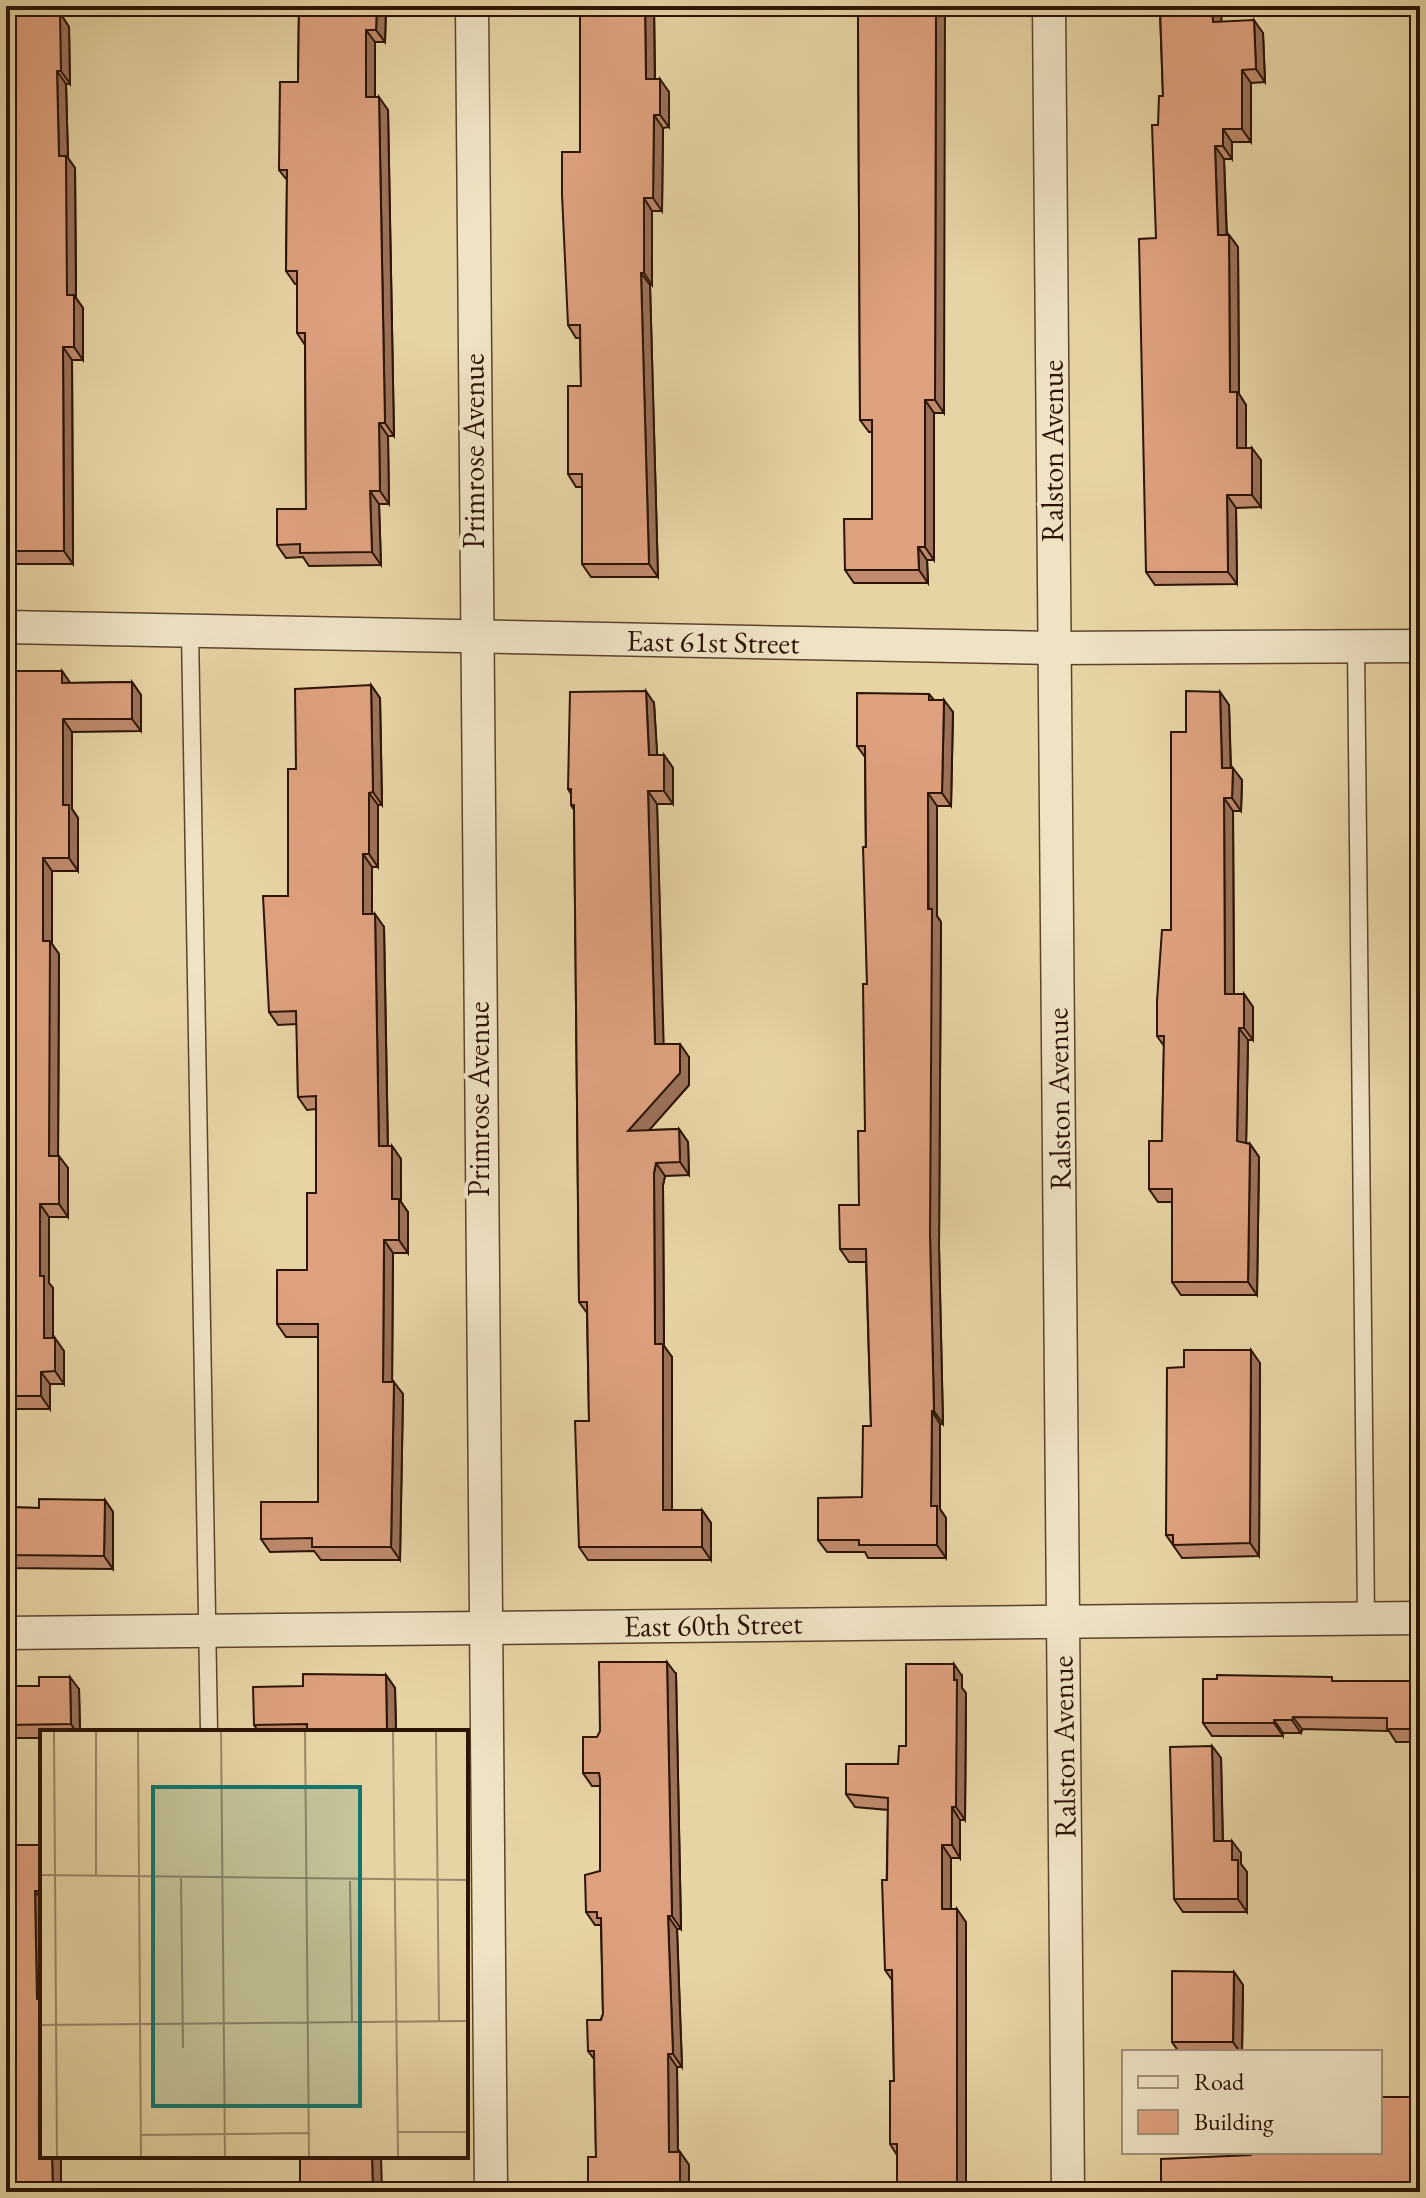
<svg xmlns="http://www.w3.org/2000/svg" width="1426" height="2198" font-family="'EB Garamond',serif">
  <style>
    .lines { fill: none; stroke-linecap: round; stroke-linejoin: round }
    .service-casing { stroke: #5b442c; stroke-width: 19 }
    .minor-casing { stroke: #5b442c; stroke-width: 35 }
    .service { stroke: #efe3c4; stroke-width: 16 }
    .minor { stroke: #efe3c4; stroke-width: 32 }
    .wall { fill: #bf8a6d; stroke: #2c1404; stroke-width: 2 }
    .shaded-wall { fill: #9b7159; stroke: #2c1404; stroke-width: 2 }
    .building { fill: #dea17f; stroke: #2c1404; stroke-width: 2 }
    .labels { text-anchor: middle; stroke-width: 8; stroke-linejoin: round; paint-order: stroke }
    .street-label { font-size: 30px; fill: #2c1404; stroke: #efe3c4 }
    .inset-road { fill: none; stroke: #9c8765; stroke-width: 2 }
    .view { fill: #0f766e; fill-opacity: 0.15; stroke: #0f766e; stroke-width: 4 }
    .inset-edge { fill: none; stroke: #2c1404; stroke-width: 4 }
  </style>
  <rect width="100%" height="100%" fill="#e7d4a5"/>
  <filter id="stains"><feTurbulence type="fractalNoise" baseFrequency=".0025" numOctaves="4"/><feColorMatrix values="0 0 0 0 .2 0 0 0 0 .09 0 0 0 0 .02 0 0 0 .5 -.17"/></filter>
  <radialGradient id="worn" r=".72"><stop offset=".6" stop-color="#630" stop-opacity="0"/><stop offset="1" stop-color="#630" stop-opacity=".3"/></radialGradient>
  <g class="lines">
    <defs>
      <g id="service">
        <polyline points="190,631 209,1732"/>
        <polyline points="1356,646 1366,1619"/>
      </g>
      <g id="minor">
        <polyline points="472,6 491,2192"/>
        <polyline points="1049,6 1068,2192"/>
        <polyline points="6,627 1055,648 1420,646"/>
        <polyline points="6,1633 1420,1618"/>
      </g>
    </defs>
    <use href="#service" class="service-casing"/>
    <use href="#minor" class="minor-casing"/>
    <use href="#service" class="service"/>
    <use href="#minor" class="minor"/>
  </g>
  <g class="wall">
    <polygon points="62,6 62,16 69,27 70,84 66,84 68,158 75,168 76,298 83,308 83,360 72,360 73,564 15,564 6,551"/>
    <polygon points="299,6 386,6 385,42 375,42 375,97 388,110 394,436 388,436 389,504 379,504 381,565 309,566 303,557 286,558 277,545 306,509 305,345 297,333 297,284 295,284 286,271 287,180 279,170 298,82"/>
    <polygon points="654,6 655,79 669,92 669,127 663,128 662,211 652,211 652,285 650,285 658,577 591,577 582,564 582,487 576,487 568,474 581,386 580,338 576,338 568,325 580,152"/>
    <polygon points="1155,6 1221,6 1221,22 1263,33 1265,82 1251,83 1251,142 1232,142 1232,159 1224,159 1227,235 1229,235 1238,247 1239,394 1246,405 1246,448 1261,460 1261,507 1236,508 1237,584 1155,585 1146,572 1156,238 1158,125 1163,96 1160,14"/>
    <polygon points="858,15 944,413 934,413 934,560 927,560 928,583 854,583 845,570 872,519 872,432 869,432 860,420"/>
    <polygon points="6,671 62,671 70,683 132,682 141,695 141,731 72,732 72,809 78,818 78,871 52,871 52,944 59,954 58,1156 68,1168 68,1217 49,1217 49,1283 53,1288 53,1338 64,1351 64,1384 50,1384 50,1409 6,1409"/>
    <polygon points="371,685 380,698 382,805 378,805 378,867 372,867 372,914 384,927 388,1146 392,1146 401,1159 401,1202 408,1212 408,1253 393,1253 392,1382 403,1394 400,1560 321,1560 314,1551 270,1552 261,1539 318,1502 318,1337 286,1337 277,1324 307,1270 316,1193 316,1109 307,1110 298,1097 297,1024 278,1025 269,1012 288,896 296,769"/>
    <polygon points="1220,692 1229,705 1231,768 1242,780 1241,811 1233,811 1234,994 1244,994 1253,1007 1253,1040 1248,1040 1246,1143 1250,1144 1259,1157 1257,1295 1181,1295 1172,1282 1172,1202 1158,1202 1149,1189 1162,1141 1164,1046 1157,1036 1171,930 1186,732"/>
    <polygon points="929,694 934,700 953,712 951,806 937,806 937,916 941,922 939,1247 943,1424 940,1424 940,1509 946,1518 946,1558 868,1558 865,1552 827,1552 818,1540 862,1497 871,1426 866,1262 849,1262 840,1249 859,1205 865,1131 867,984 865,757 857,746"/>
    <polygon points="654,703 657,755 664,755 673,768 673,804 657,804 663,1044 689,1057 689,1085 649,1130 679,1129 688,1142 689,1175 665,1176 663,1185 664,1346 672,1357 672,1510 702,1510 711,1523 711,1560 588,1560 579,1547 589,1421 587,1313 579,1302 574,810 571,805 571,794 568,789"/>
    <polygon points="1260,1363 1259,1556 1182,1558 1166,1535"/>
    <polygon points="105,1500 113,1512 113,1569 6,1568 6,1507 39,1508"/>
    <polygon points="676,1674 681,1929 677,1929 682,2067 677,2067 678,2152 680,2152 689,2165 689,2192 596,2157 594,2059 588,2051 603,2014 601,1925 595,1925 586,1912 600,1871 600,1786 592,1786 583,1773 597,1737"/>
    <polygon points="386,1675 395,1688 396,1732 259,1732 254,1725 303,1686"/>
    <polygon points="962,1676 962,1688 966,1693 965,1820 960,1820 960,1858 951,1858 951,1909 966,1922 897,2155 890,2144 894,2081 892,1980 885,1970 888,1810 855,1807 846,1794 898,1764 906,1746"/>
    <polygon points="1335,1681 1420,1681 1420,1742 1396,1742 1389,1731 1302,1729 1301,1733 1283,1733 1283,1736 1212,1736 1203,1723"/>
    <polygon points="6,1686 79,1689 80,1732 42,1732 42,1738 6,1738"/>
    <polygon points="1212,1746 1221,1758 1223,1841 1241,1853 1241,1864 1247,1872 1247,1912 1183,1912 1174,1899"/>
    <polygon points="6,1845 42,1845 42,2156 61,2156 61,2192 6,2192"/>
    <polygon points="1234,1972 1243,1985 1242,2052 1179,2052 1172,2042"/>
  </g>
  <g class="shaded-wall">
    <polygon points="53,6 62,6 62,16 69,27 70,84 61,71 53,14"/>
    <polygon points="377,6 386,6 385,42 376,30"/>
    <polygon points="645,6 654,6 655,92 646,79"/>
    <polygon points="936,6 945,6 944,413 935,400"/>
    <polygon points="1212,6 1221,6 1222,35 1213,22"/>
    <polygon points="1254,20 1263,33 1265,82 1256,69"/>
    <polygon points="366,30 375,42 375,110 366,97"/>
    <polygon points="1242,70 1251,83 1251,142 1242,129"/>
    <polygon points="57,71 66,84 68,158 75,168 76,298 83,308 83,360 74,347 67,295 59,156"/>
    <polygon points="660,79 669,92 669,127 660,115"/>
    <polygon points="379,97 388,110 394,436 385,423"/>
    <polygon points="654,115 663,128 662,211 653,198"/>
    <polygon points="1223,129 1232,142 1232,159 1223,146"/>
    <polygon points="1215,146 1224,159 1227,248 1218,235"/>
    <polygon points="644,198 652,211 652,285 644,273"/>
    <polygon points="1229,235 1238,247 1239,394 1246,405 1246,461 1237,448 1230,392"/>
    <polygon points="641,273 650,285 658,577 649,564"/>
    <polygon points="63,347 72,360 73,564 64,551"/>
    <polygon points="925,400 934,413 934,560 925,547"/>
    <polygon points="379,423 388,436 389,504 380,491"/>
    <polygon points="1252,448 1261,460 1261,507 1252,495"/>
    <polygon points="370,491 379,504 381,565 372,552"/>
    <polygon points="1227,495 1236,508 1237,584 1228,572"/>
    <polygon points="918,547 927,560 928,583 919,570"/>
    <polygon points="62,671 71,684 62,683"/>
    <polygon points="132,682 141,695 141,731 132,719"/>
    <polygon points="371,685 380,698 382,805 373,792"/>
    <polygon points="646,691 654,703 658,768 649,755"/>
    <polygon points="1220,692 1229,705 1231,780 1222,768"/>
    <polygon points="944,700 953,712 951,806 942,793"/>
    <polygon points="63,719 72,732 72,809 78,818 78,871 69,858 63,805"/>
    <polygon points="664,755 673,768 673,804 664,791"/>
    <polygon points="1233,768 1242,780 1241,811 1232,798"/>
    <polygon points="648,791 657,804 664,1057 655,1044"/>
    <polygon points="369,793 378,805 378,867 369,854"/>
    <polygon points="928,793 937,806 937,916 941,922 939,1247 943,1424 934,1411 930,1235"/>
    <polygon points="1224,798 1233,811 1234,1007 1225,994"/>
    <polygon points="363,854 372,867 372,927 363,914"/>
    <polygon points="43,858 52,871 52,944 59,954 58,1168 49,1156 43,941"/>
    <polygon points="375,914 384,927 388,1159 379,1146"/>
    <polygon points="1244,994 1253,1007 1253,1040 1244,1028"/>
    <polygon points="1239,1028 1248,1040 1246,1153 1237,1141"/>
    <polygon points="680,1044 689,1057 689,1085 637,1144 628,1131"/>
    <polygon points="679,1129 688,1142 689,1175 680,1162"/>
    <polygon points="1250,1144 1259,1157 1257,1295 1248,1282"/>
    <polygon points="392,1146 401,1159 401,1202 408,1212 408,1253 399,1240 392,1199"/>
    <polygon points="59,1156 68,1168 68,1217 59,1204"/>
    <polygon points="656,1163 665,1176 663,1185 664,1346 672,1357 672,1523 663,1510 655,1344 654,1173"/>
    <polygon points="40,1204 49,1217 49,1283 53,1288 53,1351 44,1338 40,1276"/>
    <polygon points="384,1240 393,1253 392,1394 383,1382"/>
    <polygon points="55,1338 64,1351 64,1384 55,1371"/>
    <polygon points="1251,1350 1260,1363 1259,1556 1250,1543"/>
    <polygon points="41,1372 50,1384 50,1409 41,1396"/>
    <polygon points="394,1382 403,1394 400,1560 391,1547"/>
    <polygon points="932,1411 940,1424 940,1509 946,1518 946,1558 937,1545 931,1506"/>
    <polygon points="105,1500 113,1512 113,1569 104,1556"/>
    <polygon points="702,1510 711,1523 711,1560 702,1547"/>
    <polygon points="667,1662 676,1674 681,1929 672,1916"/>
    <polygon points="954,1664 962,1676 962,1688 966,1693 965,1820 956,1807"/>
    <polygon points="386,1675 395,1688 396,1732 387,1732"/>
    <polygon points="70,1677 79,1689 80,1732 76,1732 71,1724"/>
    <polygon points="1293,1717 1302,1729 1301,1733 1292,1720"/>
    <polygon points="1274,1720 1283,1733 1283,1736 1274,1723"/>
    <polygon points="1212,1746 1221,1758 1223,1853 1214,1841"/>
    <polygon points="952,1807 960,1820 960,1858 952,1845"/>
    <polygon points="1232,1841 1241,1853 1241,1864 1247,1872 1247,1912 1238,1899 1232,1860"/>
    <polygon points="942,1845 951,1858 951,1922 942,1909"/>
    <polygon points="35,1891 42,1901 42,2006 37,1999"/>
    <polygon points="957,1909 966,1922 966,2192 957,2192"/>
    <polygon points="668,1916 677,1929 682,2067 673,2054"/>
    <polygon points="1234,1972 1243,1985 1242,2052 1240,2052 1233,2042"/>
    <polygon points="668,2054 677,2067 678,2165 669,2152"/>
    <polygon points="680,2152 689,2165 689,2192 680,2192"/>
    <polygon points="52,2156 61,2156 61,2192 53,2192"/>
    <polygon points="372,2156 381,2156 382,2192 373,2192"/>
  </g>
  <g class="building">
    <polygon points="6,6 53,6 53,14 60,14 61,71 57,71 59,156 66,156 67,295 74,295 74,347 63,347 64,551 6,551"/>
    <polygon points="299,6 377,6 376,30 366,30 366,97 379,97 385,423 379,423 380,491 370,491 372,552 300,553 300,544 277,545 277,509 306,509 305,333 297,333 297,271 286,271 287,170 279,170 280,82 298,82"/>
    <polygon points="580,6 645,6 646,79 660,79 660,115 654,115 653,198 644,198 644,273 641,273 649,564 582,564 582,474 568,474 568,386 581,386 580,325 568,325 562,194 562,152 580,152"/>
    <polygon points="866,6 936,6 935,400 925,400 925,547 918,547 919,570 845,570 844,519 872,519 872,420 860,420 858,15 866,15"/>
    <polygon points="1160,6 1212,6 1213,22 1254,20 1256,69 1242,70 1242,129 1223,129 1223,146 1215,146 1218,235 1229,235 1230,392 1237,392 1237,448 1252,448 1252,495 1227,495 1228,572 1146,572 1139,239 1156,238 1152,125 1158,125 1159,96 1163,96"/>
    <polygon points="6,671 62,671 62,683 132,682 132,719 63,719 63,805 69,805 69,858 43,858 43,941 50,941 49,1156 59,1156 59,1204 40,1204 40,1276 44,1276 44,1338 55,1338 55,1371 41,1372 41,1396 6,1396"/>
    <polygon points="371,685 373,792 369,793 369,854 363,854 363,914 375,914 379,1146 392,1146 392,1199 399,1199 399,1240 384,1240 383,1382 394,1382 391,1547 312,1547 312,1538 261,1539 261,1502 318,1502 318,1324 277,1324 277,1270 307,1270 307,1193 316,1193 316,1096 298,1097 296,1011 269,1012 263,896 288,896 288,769 296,769 295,689"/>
    <polygon points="646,691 649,755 664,755 664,791 648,791 655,1044 680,1044 680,1073 628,1131 679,1129 680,1162 656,1163 654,1173 655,1344 663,1344 663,1510 702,1510 702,1547 579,1547 575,1421 589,1421 587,1302 579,1302 574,805 571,805 571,789 568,789 570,692"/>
    <polygon points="1186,691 1220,692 1222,768 1233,768 1232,798 1224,798 1225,994 1244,994 1244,1028 1239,1028 1237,1141 1250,1144 1248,1282 1172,1282 1172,1189 1149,1189 1149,1141 1162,1141 1164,1036 1157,1036 1157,1001 1162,930 1171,930 1171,732 1186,732"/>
    <polygon points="857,693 929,694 929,700 944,700 942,793 928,793 928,909 932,909 930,1235 934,1411 932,1411 931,1506 937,1506 937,1545 859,1545 859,1540 818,1540 818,1498 862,1497 863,1426 871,1426 866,1249 840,1249 839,1205 859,1205 858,1131 865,1131 863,984 867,984 863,847 866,847 865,746 857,746"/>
    <polygon points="1184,1350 1251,1350 1250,1543 1173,1545 1173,1535 1166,1535 1167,1368 1184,1367"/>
    <polygon points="39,1499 105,1500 104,1556 6,1555 6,1507 39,1508"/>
    <polygon points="599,1662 667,1662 672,1916 668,1916 673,2054 668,2054 669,2152 680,2152 680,2192 588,2192 588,2157 596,2157 594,2051 588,2051 587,2020 601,2020 603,2014 601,1918 597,1918 597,1912 586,1912 585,1875 600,1871 600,1779 599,1773 583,1773 583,1737 597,1737 600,1731"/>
    <polygon points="906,1664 954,1664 954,1680 957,1680 956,1807 952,1807 952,1845 942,1845 942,1909 957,1909 957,2192 897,2192 897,2144 890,2144 890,2081 894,2081 892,1970 885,1970 882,1880 887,1880 888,1798 846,1794 846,1764 898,1764 899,1746 906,1746"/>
    <polygon points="303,1674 386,1675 387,1732 307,1732 307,1724 254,1725 253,1687 303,1686"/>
    <polygon points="1217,1675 1332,1677 1332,1681 1420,1681 1420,1729 1387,1729 1387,1718 1293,1717 1292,1720 1274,1720 1274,1723 1203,1723 1203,1679 1217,1679"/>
    <polygon points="39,1677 70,1677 71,1724 6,1725 6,1686 39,1686"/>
    <polygon points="1212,1746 1214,1841 1232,1841 1232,1860 1238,1860 1238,1899 1174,1899 1170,1747"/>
    <polygon points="6,1845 42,1845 42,1891 35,1891 37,1999 42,1999 42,2156 52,2156 53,2192 6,2192"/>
    <polygon points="1172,1971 1234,1972 1233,2042 1172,2042"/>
    <polygon points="1380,2097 1420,2097 1420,2192 1161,2192 1161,2159 1251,2155 1251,2152 1380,2152"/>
    <polygon points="300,2156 372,2156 373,2192 300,2192"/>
  </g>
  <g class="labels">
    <g class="street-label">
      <text transform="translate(474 451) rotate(-90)" y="10">Primrose Avenue</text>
      <text transform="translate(1053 451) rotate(-90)" y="10">Ralston Avenue</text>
      <text transform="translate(713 642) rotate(1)" y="10">East 61st Street</text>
      <text transform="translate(479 1099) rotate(-90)" y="10">Primrose Avenue</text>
      <text transform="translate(1059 1099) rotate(-91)" y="10">Ralston Avenue</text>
      <text transform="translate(713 1625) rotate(-1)" y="10">East 60th Street</text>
      <text transform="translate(1064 1747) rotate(-91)" y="10">Ralston Avenue</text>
    </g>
  </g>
  <g transform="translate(40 1730)">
    <rect width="428" height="428" fill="#e7d4a5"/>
    <path class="inset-road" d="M14,1L17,427M56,1V146M98,1L101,427M181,1L185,427M265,1L269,427M353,1L358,427M396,1L399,291M0,145L428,150M141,148L143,318M310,151L312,292M0,295L428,291M357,402H428M101,405L269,403"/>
    <path class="view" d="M113,57H320V376H113Z"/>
    <rect width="428" height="428" class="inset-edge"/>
  </g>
  <rect width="1426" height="2198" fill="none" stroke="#e7d4a5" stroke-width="32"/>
  <rect x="8" y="8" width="1410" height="2182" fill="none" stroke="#2c1404" stroke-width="4"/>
  <rect x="16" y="16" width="1394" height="2166" fill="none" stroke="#2c1404" stroke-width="2"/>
  <rect x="1122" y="2050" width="260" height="104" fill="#efe3c4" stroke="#a19077" stroke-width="2"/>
  <rect x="1138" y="2076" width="40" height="12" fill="#efe3c4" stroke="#a19077" stroke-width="2"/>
  <text x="1194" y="2090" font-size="24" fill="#2c1404">Road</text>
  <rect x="1138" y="2110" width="40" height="24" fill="#dea17f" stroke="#a19077" stroke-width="2"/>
  <text x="1194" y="2130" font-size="24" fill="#2c1404">Building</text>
  <rect width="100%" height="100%" filter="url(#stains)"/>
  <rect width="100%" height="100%" fill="url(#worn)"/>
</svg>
